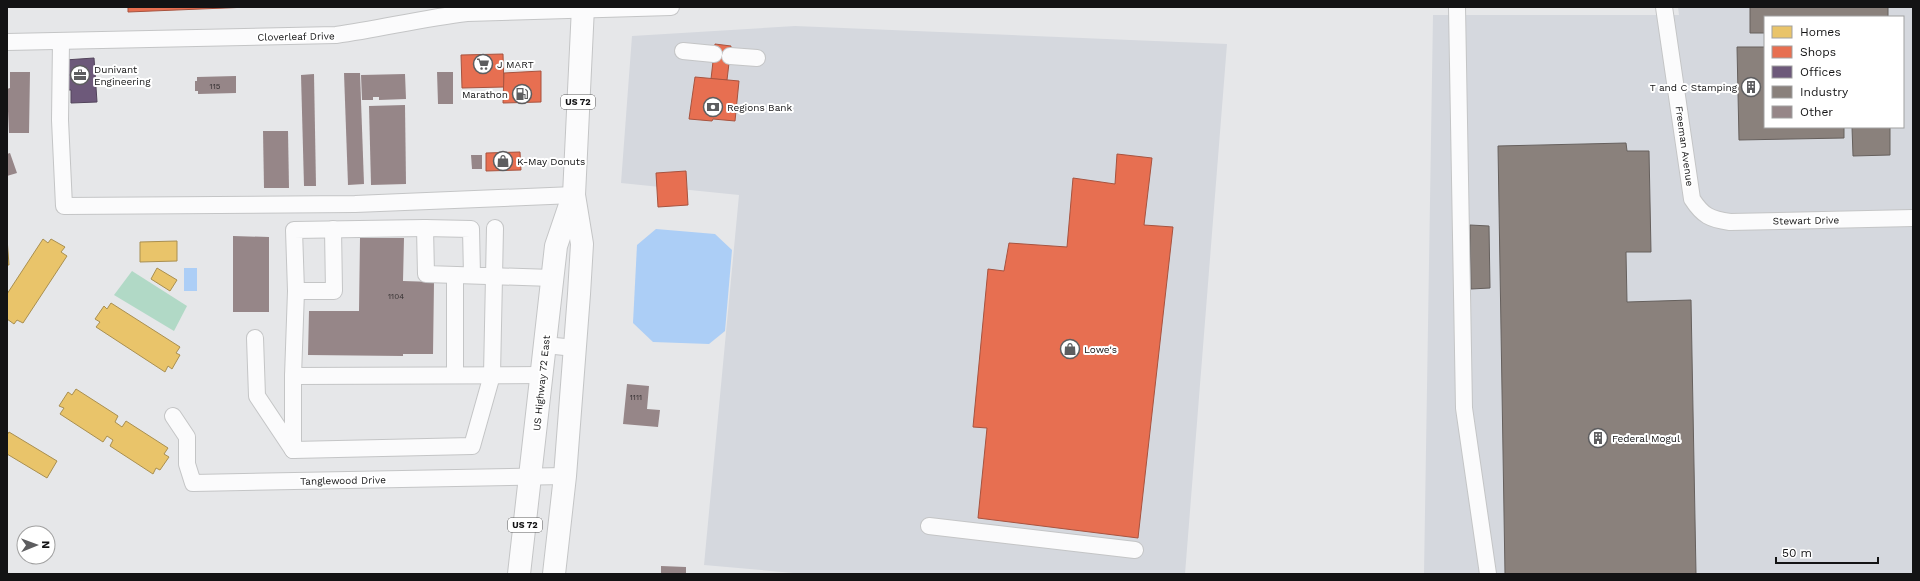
<svg xmlns="http://www.w3.org/2000/svg" width="1920" height="581" font-family="'Work Sans',sans-serif">
  <style>
    .built { fill: #d5d8de; fill-rule: evenodd }
    .green { fill: #b1d9c6 }
    .water { fill: #accef6 }
    .homes { fill: #e9c46a; stroke: #a98f50 }
    .shops { fill: #e76f51; stroke: #a7533f }
    .offices { fill: #6d597a; stroke: #52445b }
    .industry { fill: #8a817c; stroke: #66605d }
    .building { fill: #968688 }
    .lines { fill: none; stroke-linecap: round; stroke-linejoin: round }
    .minor-casing { stroke: #c4c5c6; stroke-width: 18 }
    .highway-casing { stroke: #c4c5c6; stroke-width: 24 }
    .minor { stroke: #fbfbfc; stroke-width: 16 }
    .highway { stroke: #fbfbfc; stroke-width: 22 }
    .labels { text-anchor: middle; stroke-width: 4; stroke-linejoin: round; paint-order: stroke }
    .number-label { font-size: 8px; fill: #343031 }
    .shield { fill: #fff; stroke: #5a5a5a; stroke-width: 1 }
    .shield-label { font-size: 9px; font-weight: bold; fill: #131314 }
    .street-label { font-size: 10px; fill: #131314; stroke: #fff }
    .poi-label { font-size: 10px; fill: #131314; stroke: #fff; text-anchor: start }
  </style>
  <rect width="100%" height="100%" fill="#e6e7e9"/>
  <g class="built">
    <path d="M1678,7H1913V574H1424L1433,15H1679ZM1765,17H1903V127H1765Z"/>
    <polygon points="795,26 1227,44 1185,574 805,574 704,565 739,195 621,183 632,36"/>
  </g>
  <polygon class="green" points="132,271 187,306 174,331 114,295"/>
  <g class="water">
    <polygon points="656,229 715,234 732,250 725,331 709,344 653,342 633,323 637,245"/>
    <rect x="184" y="268" width="13" height="23"/>
  </g>
  <g class="homes">
    <polygon points="7,238 9,265 7,265"/>
    <polygon points="43,239 48,243 51,239 65,247 61,252 67,256 23,323 17,320 14,324 7,319 7,294"/>
    <polygon points="177,241 177,261 140,262 140,242"/>
    <polygon points="157,268 177,280 170,291 151,279"/>
    <polygon points="111,303 180,347 176,353 180,355 172,369 168,366 165,372 96,327 100,322 95,319 104,306 107,309"/>
    <polygon points="76,389 118,416 115,422 122,427 126,421 168,448 164,454 169,457 160,470 156,468 153,474 110,446 113,440 107,436 103,442 60,414 64,408 59,406 68,392 72,395"/>
    <polygon points="9,432 57,461 47,478 7,454 7,435"/>
  </g>
  <g class="shops">
    <polygon points="128,7 249,7 128,12"/>
    <polygon points="715,44 731,46 727,80 711,79"/>
    <polygon points="503,54 504,87 462,88 461,55"/>
    <polygon points="541,71 541,102 503,103 504,73"/>
    <polygon points="695,77 739,81 735,121 713,119 712,121 689,119"/>
    <polygon points="520,152 521,170 486,171 486,153"/>
    <polygon points="1117,154 1152,158 1144,225 1173,227 1138,538 978,518 987,428 973,427 988,269 1004,271 1009,243 1067,247 1073,178 1115,184"/>
    <polygon points="686,171 688,205 658,207 656,173"/>
  </g>
  <polygon class="offices" points="94,58 97,102 71,103 71,90 65,90 65,60"/>
  <g class="industry">
    <polygon points="1750,7 1888,7 1888,17 1765,17 1765,33 1750,33"/>
    <polygon points="1737,47 1765,47 1765,127 1844,127 1844,138 1739,140"/>
    <polygon points="1852,127 1890,127 1890,155 1853,156"/>
    <polygon points="1626,143 1627,151 1649,151 1651,252 1626,252 1627,302 1691,300 1696,574 1505,574 1498,146"/>
    <polygon points="1470,225 1489,226 1490,288 1471,289"/>
  </g>
  <g class="building">
    <polygon points="10,72 30,72 29,133 9,133 7,89 10,88"/>
    <polygon points="437,72 453,72 453,104 438,104"/>
    <polygon points="344,73 360,73 364,184 348,185"/>
    <polygon points="314,74 316,186 304,186 301,75"/>
    <polygon points="405,74 406,99 379,100 379,97 373,97 373,100 362,100 361,75"/>
    <polygon points="236,76 236,93 198,94 198,91 195,91 195,81 197,81 197,77"/>
    <polygon points="405,105 406,184 371,185 369,106"/>
    <polygon points="263,131 288,131 289,188 264,188"/>
    <polygon points="10,153 17,173 7,176 7,154"/>
    <polygon points="471,155 482,155 482,169 472,169"/>
    <polygon points="233,236 269,237 269,312 233,312"/>
    <polygon points="360,238 404,238 403,281 434,282 433,354 403,354 403,356 308,355 309,311 359,311"/>
    <polygon points="627,384 649,386 647,409 660,410 658,427 623,424"/>
    <polygon points="661,566 686,567 686,574 661,574"/>
  </g>
  <g class="lines">
    <defs>
      <g id="minor">
        <polyline points="1457,7 1464,408 1488,574"/>
        <path d="M1664,7L1692,199C1703,216 1710,219 1730,222L1913,218"/>
        <polyline points="61,41 60,120 64,206 355,204 574,195"/>
        <path d="M7,42L336,35C380,29 423,18 467,13L671,7"/>
        <polyline points="683,51 714,54"/>
        <polyline points="730,56 757,58"/>
        <polyline points="455,275 455,375"/>
        <polyline points="472,275 471,229 425,228 426,274 552,278"/>
        <polyline points="296,291 334,291 333,229"/>
        <polyline points="255,338 257,396 293,450"/>
        <polyline points="545,345 575,348"/>
        <polyline points="293,376 296,291 294,230 425,228"/>
        <polyline points="173,416 187,437 187,464 193,483 565,476"/>
        <polyline points="293,450 472,446 492,375 495,228"/>
        <polyline points="293,450 293,376 542,375"/>
        <polyline points="929,526 1135,550"/>
      </g>
      <g id="highway">
        <polyline points="519,574 556,246 573,196"/>
        <polyline points="554,574 565,476 579,294 582,244 574,195 583,7"/>
      </g>
    </defs>
    <use href="#minor" class="minor-casing"/>
    <use href="#highway" class="highway-casing"/>
    <use href="#minor" class="minor"/>
    <use href="#highway" class="highway"/>
  </g>
  <defs>
    <symbol id="supermarket-ring" viewBox="-11 -11 22 22"><circle r="9.5" fill="#fff" stroke="#5d5d5f" stroke-width="1.5"/><path d="M-6-5.5h2.5l.6 2H6L4.5 2H-2.5L-4.4-4H-6ZM-1.5 3.2a1.3 1.3 0 1 0 .1 0ZM3 3.2a1.3 1.3 0 1 0 .1 0Z" fill="#5d5d5f"/></symbol>
    <symbol id="office-ring" viewBox="-11 -11 22 22"><circle r="9.5" fill="#fff" stroke="#5d5d5f" stroke-width="1.5"/><path d="M-6-3h4V-5.5h4V-3h4V5H-6ZM-1-4.5V-3h2v-1.5ZM-6 0V1H6V0Z" fill="#5d5d5f"/></symbol>
    <symbol id="building-ring" viewBox="-11 -11 22 22"><circle r="9.5" fill="#fff" stroke="#5d5d5f" stroke-width="1.5"/><path d="M-4-6H4V6H1V3H-1V6H-4ZM-2.5-4.3h1.7v1.8h-1.7ZM.8-4.3h1.7v1.8H.8ZM-2.5-1h1.7V.8h-1.7ZM.8-1h1.7V.8H.8Z" fill="#5d5d5f"/></symbol>
    <symbol id="fuel-ring" viewBox="-11 -11 22 22"><circle r="9.5" fill="#fff" stroke="#5d5d5f" stroke-width="1.5"/><path d="M-5.5-6h7V0h2V4h1.3V-2.5L3-4.5l.8-.8L6-3V5H2.5V1h-1V6h-7ZM-4.2-4.7v3.2H.2V-4.7Z" fill="#5d5d5f"/></symbol>
    <symbol id="bank-ring" viewBox="-11 -11 22 22"><circle r="9.5" fill="#fff" stroke="#5d5d5f" stroke-width="1.5"/><path d="M-6-4H6V4H-6ZM0-2.3a2.3 2.3 0 1 0 0 4.6a2.3 2.3 0 1 0 0-4.6Z" fill="#5d5d5f"/></symbol>
    <symbol id="shop-ring" viewBox="-11 -11 22 22"><circle r="9.5" fill="#fff" stroke="#5d5d5f" stroke-width="1.5"/><path d="M-5-2.5h2.3a2.7 3.5 0 0 1 5.4 0H5L5.5 6h-11ZM-1.5-2.5h3a1.5 2.3 0 0 0-3 0Z" fill="#5d5d5f"/></symbol>
  </defs>
  <g fill-rule="evenodd">
    <use href="#supermarket-ring" x="472" y="53" width="22" height="22"/>
    <use href="#office-ring" x="69" y="64" width="22" height="22"/>
    <use href="#building-ring" x="1740" y="76" width="22" height="22"/>
    <use href="#fuel-ring" x="511" y="83" width="22" height="22"/>
    <use href="#bank-ring" x="702" y="96" width="22" height="22"/>
    <use href="#shop-ring" x="492" y="150" width="22" height="22"/>
    <use href="#shop-ring" x="1059" y="338" width="22" height="22"/>
    <use href="#building-ring" x="1587" y="427" width="22" height="22"/>
  </g>
  <g class="labels">
    <g class="number-label">
      <text x="215" y="89">115</text>
      <text x="396" y="299">1104</text>
      <text x="636" y="400">1111</text>
    </g>
    <g class="shield">
      <rect x="561" y="95" width="34" height="14" rx="3"/>
      <rect x="508" y="518" width="34" height="14" rx="3"/>
    </g>
    <g class="shield-label">
      <text x="578" y="105">US 72</text>
      <text x="525" y="528">US 72</text>
    </g>
    <g class="street-label">
      <text transform="translate(296 36) rotate(-1)" y="4">Cloverleaf Drive</text>
      <text transform="translate(1685 146) rotate(82)" y="4">Freeman Avenue</text>
      <text transform="translate(1806 220) rotate(-1)" y="4">Stewart Drive</text>
      <text transform="translate(541 383) rotate(-84)" y="4">US Highway 72 East</text>
      <text transform="translate(343 480) rotate(-1)" y="4">Tanglewood Drive</text>
    </g>
    <g class="poi-label">
      <text x="497" y="68">J MART</text>
      <text x="94" y="73">Dunivant<tspan x="94" dy="12">Engineering</tspan></text>
      <text x="1737" y="91" text-anchor="end">T and C Stamping</text>
      <text x="508" y="98" text-anchor="end">Marathon</text>
      <text x="727" y="111">Regions Bank</text>
      <text x="517" y="165">K-May Donuts</text>
      <text x="1084" y="353">Lowe's</text>
      <text x="1612" y="442">Federal Mogul</text>
    </g>
  </g>
  <rect width="1920" height="581" fill="none" stroke="#131314" stroke-width="16"/>
  <rect x="1764" y="16" width="140" height="112" fill="#ffffff" stroke="#a1a1a1"/>
  <rect x="1772" y="26" width="20" height="12" fill="#e9c46a" stroke="#a1a1a1"/>
  <text x="1800" y="36" font-size="12" fill="#131314">Homes</text>
  <rect x="1772" y="46" width="20" height="12" fill="#e76f51" stroke="#a1a1a1"/>
  <text x="1800" y="56" font-size="12" fill="#131314">Shops</text>
  <rect x="1772" y="66" width="20" height="12" fill="#6d597a" stroke="#a1a1a1"/>
  <text x="1800" y="76" font-size="12" fill="#131314">Offices</text>
  <rect x="1772" y="86" width="20" height="12" fill="#8a817c" stroke="#a1a1a1"/>
  <text x="1800" y="96" font-size="12" fill="#131314">Industry</text>
  <rect x="1772" y="106" width="20" height="12" fill="#968688" stroke="#a1a1a1"/>
  <text x="1800" y="116" font-size="12" fill="#131314">Other</text>
  <g transform="translate(36 545) rotate(89)"><circle r="19" fill="#ffffff" stroke="#a1a1a1"/>
  <path d="M0-3L7 15L0 10L-7 15Z" fill="#5d5d5f"/>
  <text y="-6" font-size="11" font-weight="bold" text-anchor="middle" fill="#131314">N</text>
  </g>
  <path d="M1776 557v6h102v-6" fill="none" stroke="#131314" stroke-width="2"/>
  <text x="1782" y="557" font-size="12" fill="#131314" stroke="#ffffff" stroke-width="3" paint-order="stroke">50 m</text>
</svg>
